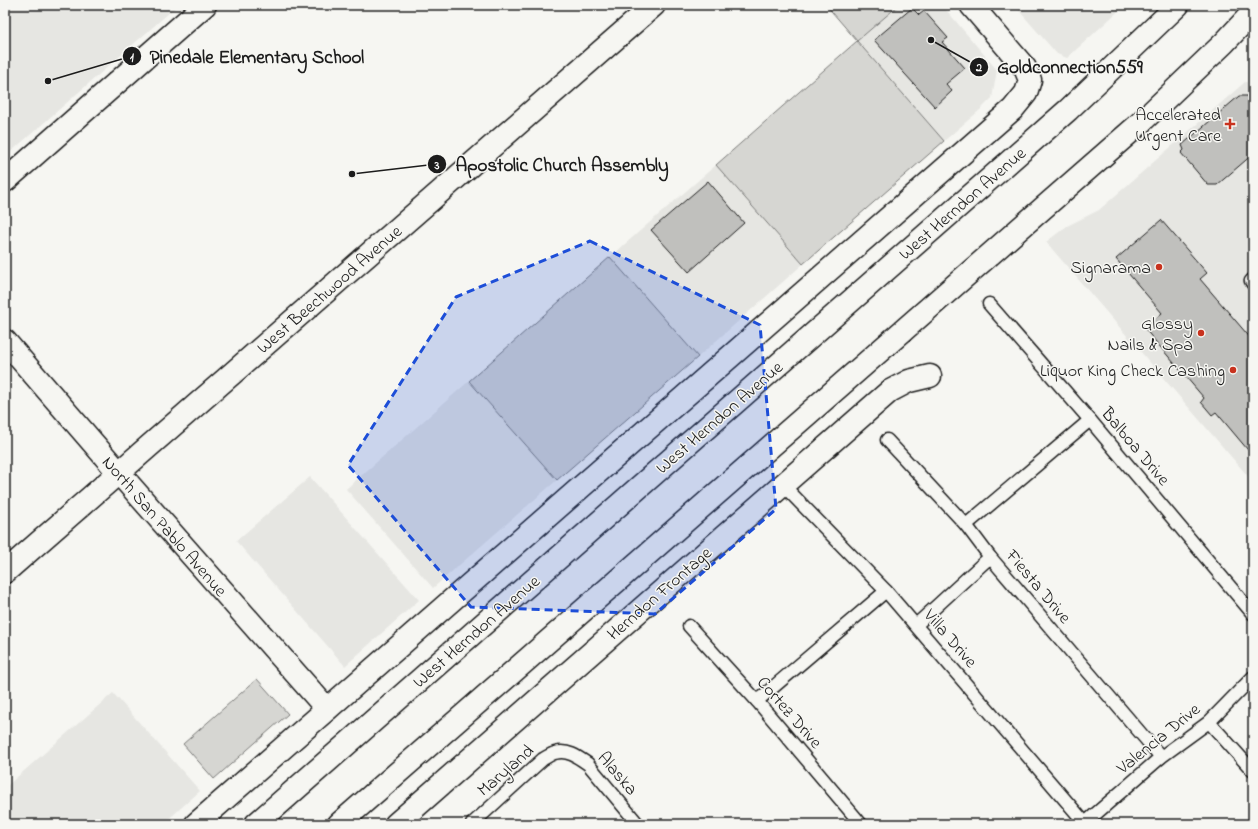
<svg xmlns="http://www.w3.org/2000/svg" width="1258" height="829" font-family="'Indie Flower',sans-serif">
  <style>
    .built { fill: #e6e6e2 }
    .green { fill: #d6d6d2; stroke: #797977 }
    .building { fill: #c0c0bd; stroke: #1c1c1c }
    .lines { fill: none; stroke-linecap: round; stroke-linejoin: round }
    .lane-casing { stroke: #1c1c1c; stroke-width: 15 }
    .street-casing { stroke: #1c1c1c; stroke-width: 25 }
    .primary-casing { stroke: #1c1c1c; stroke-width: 25 }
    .lane { stroke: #f6f6f2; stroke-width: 12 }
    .street { stroke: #f6f6f2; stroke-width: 22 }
    .primary { stroke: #f6f6f2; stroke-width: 22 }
    .marked { fill: #1d4ed8; fill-opacity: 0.2; stroke: #1d4ed8; stroke-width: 3; stroke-dasharray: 8 5; stroke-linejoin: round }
    .poi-dot { fill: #c8321e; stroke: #f6f6f2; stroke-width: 1.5 }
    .labels { text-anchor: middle; stroke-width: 3; stroke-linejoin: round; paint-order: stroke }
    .poi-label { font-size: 18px; fill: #1c1c1c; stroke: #f6f6f2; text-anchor: end }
    .street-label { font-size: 18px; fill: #1c1c1c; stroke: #f6f6f2 }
    .leader { fill: none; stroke: #1c1c1c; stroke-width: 1.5 }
    .callout-dot { fill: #1c1c1c; stroke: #f6f6f2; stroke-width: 1.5 }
    .mark-label { font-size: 12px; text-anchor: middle; font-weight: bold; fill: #fff }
    .callout-label { font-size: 19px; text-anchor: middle; font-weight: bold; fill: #1c1c1c; stroke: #f6f6f2; stroke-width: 3; stroke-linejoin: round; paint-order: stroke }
  </style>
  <rect width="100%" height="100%" fill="#f6f6f2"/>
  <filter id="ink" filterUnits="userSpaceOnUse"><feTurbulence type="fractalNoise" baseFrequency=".025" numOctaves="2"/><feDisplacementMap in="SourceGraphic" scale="8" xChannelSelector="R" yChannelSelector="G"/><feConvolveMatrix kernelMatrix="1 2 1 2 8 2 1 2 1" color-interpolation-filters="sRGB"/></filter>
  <g filter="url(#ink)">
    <g class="built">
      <polygon points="5,5 178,5 5,157"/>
      <polygon points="899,5 942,5 997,70 992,98 980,110 944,141 857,41"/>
      <polygon points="1014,5 1125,5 1067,58 1057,54"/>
      <polygon points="1253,81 1253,482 1046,242 1067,226 1099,210 1245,82"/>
      <polygon points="716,165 803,264 698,357 610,257"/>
      <polygon points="469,381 557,480 433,588 346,489"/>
      <polygon points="310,477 419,600 345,666 236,541"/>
      <polygon points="113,693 200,791 163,824 5,824 5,782 8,785"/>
    </g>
    <g class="green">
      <polygon points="826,5 899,5 857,41 944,141 803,264 716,165 857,41"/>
      <polygon points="610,257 698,357 557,480 469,381"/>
      <polygon points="257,679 288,714 214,779 183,744"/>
    </g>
    <g class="building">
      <polygon points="912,8 919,15 924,11 948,38 942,42 965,68 946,84 952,91 935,107 874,40"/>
      <polygon points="1239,96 1247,96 1253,103 1253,154 1217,185 1208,185 1181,153 1184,150 1182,145"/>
      <polygon points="708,181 744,223 689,272 651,230"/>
      <polygon points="1161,220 1207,273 1200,279 1253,341 1253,456 1216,412 1212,415 1201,402 1204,398 1144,328 1162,313 1116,259"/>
    </g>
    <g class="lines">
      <defs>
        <g id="lane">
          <polyline points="1253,279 1251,281 1253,284"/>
          <polyline points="989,304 1090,420 1253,614"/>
          <polyline points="887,440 966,525 990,557 1161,757"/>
          <polyline points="782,484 886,591 1085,823"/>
          <polyline points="966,525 1090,420"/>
          <polyline points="916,625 990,557"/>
          <polyline points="689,626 757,701 861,824"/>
          <polyline points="757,701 886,591"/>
          <polyline points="1209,722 1253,771"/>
          <path d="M472,824L543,759C547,757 551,754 555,753C567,749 578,757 588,764L638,824"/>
          <polyline points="1084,824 1161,757 1209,722 1253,677"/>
        </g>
        <g id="street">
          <polyline points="5,181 205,5"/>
          <polyline points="5,341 119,473 327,709"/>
          <polyline points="5,572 654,5"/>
          <polyline points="196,824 1013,109 1026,93 1030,80 1025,68 971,5"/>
          <polyline points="396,824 890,391 909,381 930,376"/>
        </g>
        <g id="primary">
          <polyline points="256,824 1068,110 1178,5"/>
          <polyline points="339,824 1137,126 1224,43 1253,12"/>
        </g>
      </defs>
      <use href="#lane" class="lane-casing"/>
      <use href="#street" class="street-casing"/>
      <use href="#primary" class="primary-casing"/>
      <use href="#lane" class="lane"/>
      <use href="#street" class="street"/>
      <use href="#primary" class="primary"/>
    </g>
  </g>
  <path class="marked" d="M590,241L760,325L776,509L655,614L471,607L348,465L456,297Z"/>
  <g class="poi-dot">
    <path d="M1228 118h4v4h4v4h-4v4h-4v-4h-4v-4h4z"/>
    <circle cx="1159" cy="267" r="4"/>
    <circle cx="1201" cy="333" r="4"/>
    <circle cx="1233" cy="370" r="4"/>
  </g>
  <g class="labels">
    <g class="poi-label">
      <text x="1221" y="120">Accelerated<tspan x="1221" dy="21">Urgent Care</tspan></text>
      <text x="1151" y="273">Signarama</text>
      <text x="1193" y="329">Glossy<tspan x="1193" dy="21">Nails &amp; Spa</tspan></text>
      <text x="1225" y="376">Liquor King Check Cashing</text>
    </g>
    <g class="street-label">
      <text transform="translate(962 203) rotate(-41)" y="6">West Herndon Avenue</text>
      <text transform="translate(329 289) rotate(-41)" y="6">West Beechwood Avenue</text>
      <text transform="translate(719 417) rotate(-41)" y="6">West Herndon Avenue</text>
      <text transform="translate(1136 446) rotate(50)" y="6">Balboa Drive</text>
      <text transform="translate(165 526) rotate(49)" y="6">North San Pablo Avenue</text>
      <text transform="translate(1039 586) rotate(50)" y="6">Fiesta Drive</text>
      <text transform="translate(659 593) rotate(-41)" y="6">Herndon Frontage</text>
      <text transform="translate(476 631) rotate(-41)" y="6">West Herndon Avenue</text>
      <text transform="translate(951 638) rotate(49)" y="6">Villa Drive</text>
      <text transform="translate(790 712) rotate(49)" y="6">Cortez Drive</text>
      <text transform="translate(1158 738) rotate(-39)" y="6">Valencia Drive</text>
      <text transform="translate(505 770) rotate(-41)" y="6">Maryland</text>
      <text transform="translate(618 773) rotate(49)" y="6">Alaska</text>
    </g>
  </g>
  <path class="leader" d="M48 81L132 56M931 40L979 67M352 174L437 164"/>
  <g class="callout-dot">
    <circle cx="48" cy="81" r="4"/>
    <circle cx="931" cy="40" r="4"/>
    <circle cx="352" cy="174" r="4"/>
    <circle cx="132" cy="56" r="10"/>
    <circle cx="979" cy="67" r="10"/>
    <circle cx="437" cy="164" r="10"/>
  </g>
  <g class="mark-label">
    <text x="132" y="61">1</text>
    <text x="979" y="71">2</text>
    <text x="437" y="169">3</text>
  </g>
  <g class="callout-label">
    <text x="257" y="63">Pinedale Elementary School</text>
    <text x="1070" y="73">Goldconnection559</text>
    <text x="562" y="171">Apostolic Church Assembly</text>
  </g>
  <rect width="1258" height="829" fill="none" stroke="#f6f6f2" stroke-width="20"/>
  <rect x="10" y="10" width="1238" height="809" fill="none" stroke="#1c1c1c" stroke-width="1.5" filter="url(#ink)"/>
</svg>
